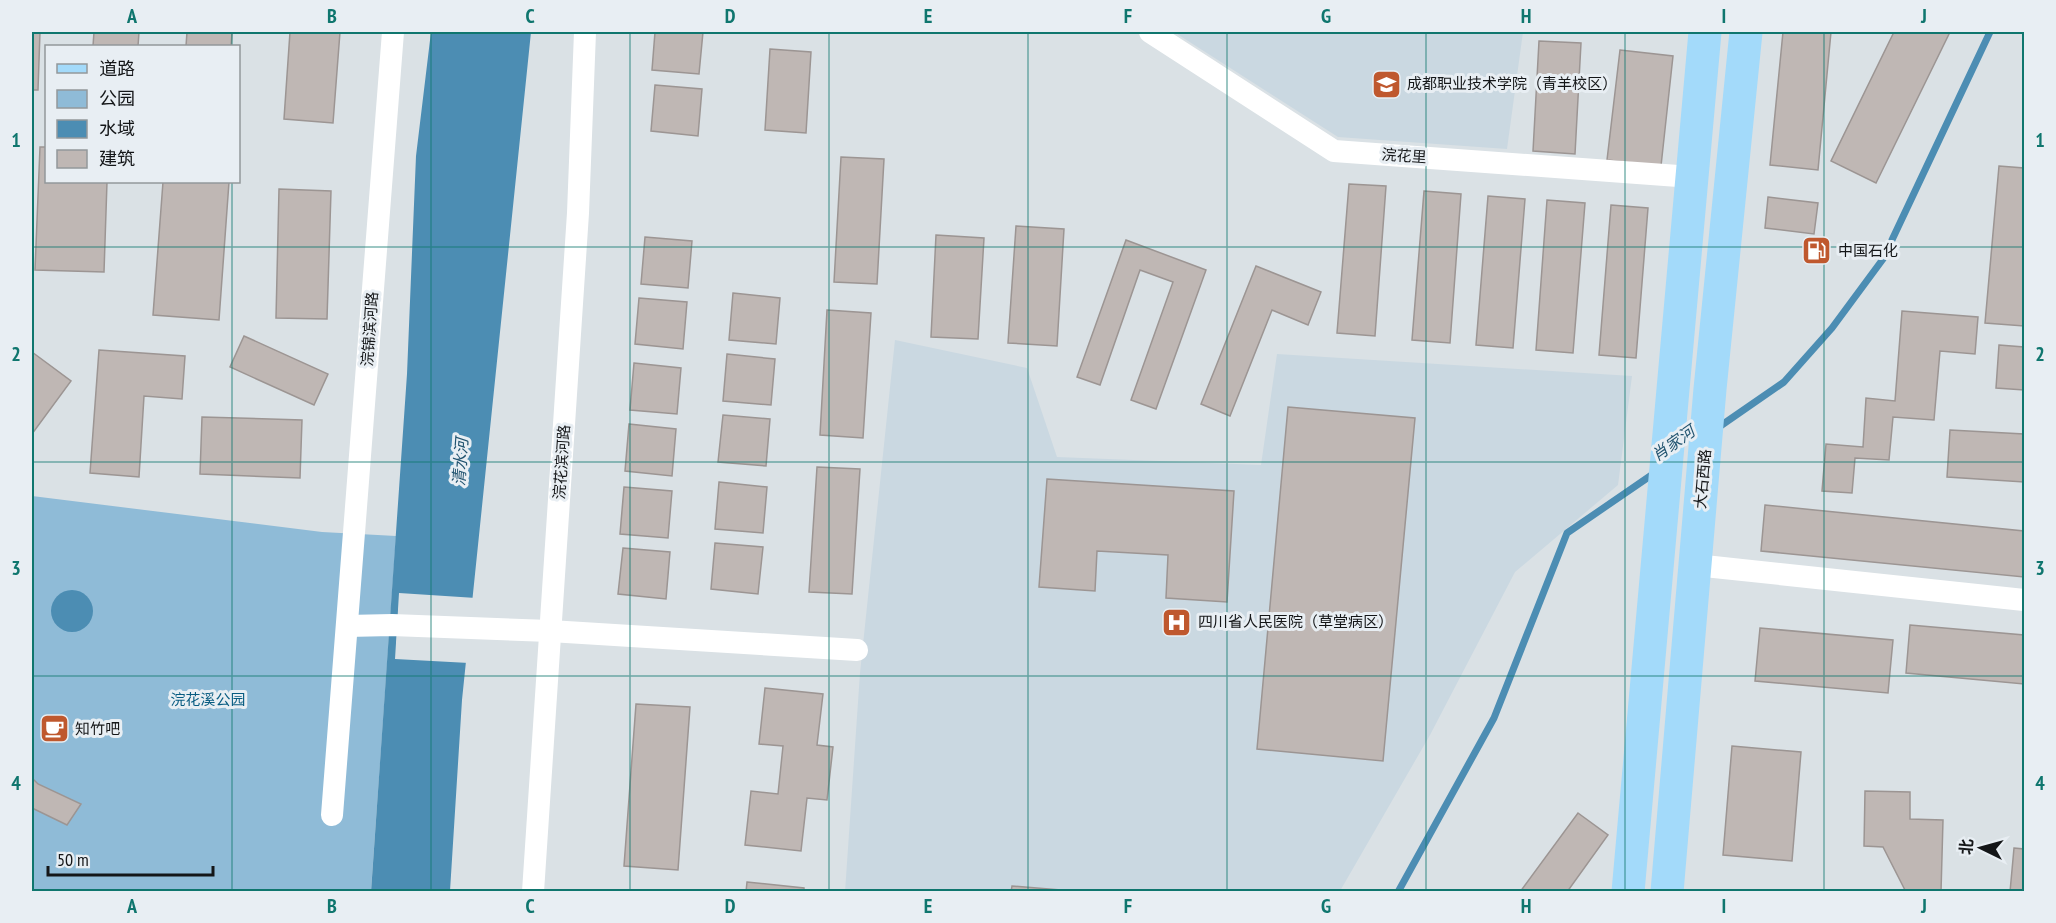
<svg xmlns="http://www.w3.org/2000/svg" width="2056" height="923" font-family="'PT Sans Narrow','Noto Sans SC',sans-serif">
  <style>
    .built { fill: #cad8e1 }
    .green { fill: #8fbbd7 }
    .water { fill: #4c8db3 }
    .pier { fill: #dae1e5 }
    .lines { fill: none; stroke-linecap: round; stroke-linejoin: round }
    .stream { stroke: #4c8db3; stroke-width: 7 }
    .building { fill: #bfb7b4; stroke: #9c9593; stroke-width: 1.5 }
    .minor { stroke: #fff; stroke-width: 22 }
    .primary { stroke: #a3dafa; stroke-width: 33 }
    .grid { fill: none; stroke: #0f766e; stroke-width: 1.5; stroke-opacity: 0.55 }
    .labels { text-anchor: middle; stroke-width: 6; stroke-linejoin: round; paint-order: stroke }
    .poi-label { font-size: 15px; fill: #141618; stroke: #e8eef3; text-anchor: start }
    .street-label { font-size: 15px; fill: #141618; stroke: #e8eef3 }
    .park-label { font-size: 15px; fill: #075b81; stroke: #e8eef3 }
    .water-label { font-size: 16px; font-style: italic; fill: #21536f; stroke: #e8eef3 }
    .neatline { fill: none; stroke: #0f766e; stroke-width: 2 }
    .grid-label { font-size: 20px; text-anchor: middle; font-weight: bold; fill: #0f766e }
  </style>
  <rect width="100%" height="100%" fill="#dae1e5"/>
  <g class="built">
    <polygon points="1174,32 1523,32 1507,149 1338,137"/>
    <polygon points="895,340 1027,368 1057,457 1261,465 1277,354 1632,376 1618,485 1515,572 1430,735 1340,891 845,892 860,673"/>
  </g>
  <polygon class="green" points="32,496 322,532 396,536 371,891 32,892"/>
  <g class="water">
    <polygon points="431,32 531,32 462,700 450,891 371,892 407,374 416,156"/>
    <circle cx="72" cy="611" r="21"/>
  </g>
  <polygon class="pier" points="399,593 476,598 469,663 395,659"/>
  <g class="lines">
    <g class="stream">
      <polyline points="1716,429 1784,382 1832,328 1883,259 1990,32"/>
      <polyline points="1398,892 1494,718 1567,533 1656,472"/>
    </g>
  </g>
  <g class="building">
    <polygon points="32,32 40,32 38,90 32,90"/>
    <polygon points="94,32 139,32 138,46 93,46"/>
    <polygon points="187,32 232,32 231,46 186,46"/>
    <polygon points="290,32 340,32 333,123 284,119"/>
    <polygon points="655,32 703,32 699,74 652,70"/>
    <polygon points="1783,32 1831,32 1818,170 1770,165"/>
    <polygon points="1894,32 1950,32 1876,183 1831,161"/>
    <polygon points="1539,41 1581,43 1575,154 1533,151"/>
    <polygon points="770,49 811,52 806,133 765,130"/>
    <polygon points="1620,50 1673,56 1661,166 1607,160"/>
    <polygon points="655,85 702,89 698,136 651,131"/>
    <polygon points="40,147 46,147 46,182 107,182 104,272 35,270"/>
    <polygon points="841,157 884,159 877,284 834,282"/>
    <polygon points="1999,166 2024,168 2024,326 1985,323"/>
    <polygon points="163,182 229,182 219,320 153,315"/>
    <polygon points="1349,184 1386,186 1375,336 1337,333"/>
    <polygon points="279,189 331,191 327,319 276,318"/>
    <polygon points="1424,191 1461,194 1450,343 1412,340"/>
    <polygon points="1488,196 1525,199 1513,348 1476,345"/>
    <polygon points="1768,197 1818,203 1814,234 1765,228"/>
    <polygon points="1547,200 1585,203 1573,353 1536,350"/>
    <polygon points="1611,205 1648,208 1636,358 1599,355"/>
    <polygon points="1016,226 1064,229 1057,346 1008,343"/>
    <polygon points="936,235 984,238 978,339 931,337"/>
    <polygon points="645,237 692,241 688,288 641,284"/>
    <polygon points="1126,240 1206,270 1156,409 1131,400 1173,282 1140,270 1100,385 1077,377"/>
    <polygon points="1256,266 1321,292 1308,325 1272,310 1230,416 1201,404"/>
    <polygon points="733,293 780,298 776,344 729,340"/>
    <polygon points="639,298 687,302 683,349 635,344"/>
    <polygon points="827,310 871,313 863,438 820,435"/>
    <polygon points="1902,311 1978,317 1975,354 1940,351 1934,420 1893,417 1889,460 1855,458 1852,493 1822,491 1826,444 1863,447 1866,398 1895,401"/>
    <polygon points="244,336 328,374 314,405 230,367"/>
    <polygon points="1999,345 2024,347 2024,390 1996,388"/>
    <polygon points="99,350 185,356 182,399 144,396 139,477 90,473"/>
    <polygon points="32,352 71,381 32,434"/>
    <polygon points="727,354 775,359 771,405 723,401"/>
    <polygon points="634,363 681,368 677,414 630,410"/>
    <polygon points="1288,407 1415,418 1383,761 1257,749"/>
    <polygon points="723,415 770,419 766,466 718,462"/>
    <polygon points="202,417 302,420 300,478 200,474"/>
    <polygon points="629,424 676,429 672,476 625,471"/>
    <polygon points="1950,430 2024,434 2024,482 1947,477"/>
    <polygon points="817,467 860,469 852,594 809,592"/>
    <polygon points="1047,479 1234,491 1227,602 1166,598 1168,555 1097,551 1095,591 1039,587"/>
    <polygon points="719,482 767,487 763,533 715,529"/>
    <polygon points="624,487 672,491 668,538 620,534"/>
    <polygon points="1765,505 2024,531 2024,577 1761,551"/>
    <polygon points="715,543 763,547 758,594 711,589"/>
    <polygon points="623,548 670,552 666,599 618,594"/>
    <polygon points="1910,625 2024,635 2024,684 1906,673"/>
    <polygon points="1760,628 1893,640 1888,693 1755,681"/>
    <polygon points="765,688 823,694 817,745 833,747 827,800 807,798 801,851 745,845 751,791 778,794 783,746 759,744"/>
    <polygon points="636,704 690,707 678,870 624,866"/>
    <polygon points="1732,746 1801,752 1792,861 1723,855"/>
    <polygon points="32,778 38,784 81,804 67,825 32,808"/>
    <polygon points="1865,791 1910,792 1910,819 1943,820 1941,892 1906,892 1883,847 1864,846"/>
    <polygon points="1578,813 1608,835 1567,892 1520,892"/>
    <polygon points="2014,848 2024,849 2024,892 2010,892"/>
    <polygon points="747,882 804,888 804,892 746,892"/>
    <polygon points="1012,886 1073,891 1011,892"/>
  </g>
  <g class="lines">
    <g class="minor">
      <polyline points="1150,32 1334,151 1692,177"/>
      <polyline points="1695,565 2024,600"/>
      <polyline points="347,626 392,625 550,631 857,650"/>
      <polyline points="332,815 393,32"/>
      <polyline points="533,892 578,213 585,32"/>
    </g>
    <g class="primary">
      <polyline points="1628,892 1705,32"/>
      <polyline points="1667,892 1710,389 1746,32"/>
    </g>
  </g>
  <path class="grid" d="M232,32V46M431,32V892M630,32V892M829,32V892M1028,32V892M1227,32V892M1426,32V892M1625,32V892M1824,32V892M232,182V892M32,247H2024M32,462H2024M32,676H2024"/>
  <defs>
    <symbol id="university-square" viewBox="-11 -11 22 22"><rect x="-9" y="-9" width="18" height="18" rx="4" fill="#bf582e" stroke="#e8eef3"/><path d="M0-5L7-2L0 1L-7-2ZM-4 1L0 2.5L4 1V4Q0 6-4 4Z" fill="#fff"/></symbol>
    <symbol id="fuel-square" viewBox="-11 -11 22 22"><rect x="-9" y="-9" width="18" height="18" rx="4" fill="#bf582e" stroke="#e8eef3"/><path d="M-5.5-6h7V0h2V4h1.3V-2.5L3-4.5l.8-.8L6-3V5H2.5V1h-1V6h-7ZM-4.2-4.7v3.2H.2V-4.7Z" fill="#fff"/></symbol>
    <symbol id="hospital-square" viewBox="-11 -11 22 22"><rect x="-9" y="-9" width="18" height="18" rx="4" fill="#bf582e" stroke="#e8eef3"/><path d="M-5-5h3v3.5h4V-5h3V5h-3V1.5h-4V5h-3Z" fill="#fff"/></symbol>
    <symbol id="cafe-square" viewBox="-11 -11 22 22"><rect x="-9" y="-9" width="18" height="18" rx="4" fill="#bf582e" stroke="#e8eef3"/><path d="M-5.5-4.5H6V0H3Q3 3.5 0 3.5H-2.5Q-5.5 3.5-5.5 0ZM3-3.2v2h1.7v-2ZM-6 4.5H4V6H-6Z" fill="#fff"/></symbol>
  </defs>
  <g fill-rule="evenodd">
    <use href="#university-square" x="1370" y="68" width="33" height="33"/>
    <use href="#fuel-square" x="1800" y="234" width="33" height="33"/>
    <use href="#hospital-square" x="1160" y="606" width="33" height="33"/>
    <use href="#cafe-square" x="38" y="712" width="33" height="33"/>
  </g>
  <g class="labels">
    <g class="poi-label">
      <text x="1407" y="89">成都职业技术学院（青羊校区）</text>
      <text x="1838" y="256">中国石化</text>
      <text x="1198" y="627">四川省人民医院（草堂病区）</text>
      <text x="75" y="734">知竹吧</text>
    </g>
    <g class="street-label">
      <text transform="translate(1404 156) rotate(4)" y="5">浣花里</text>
      <text transform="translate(370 329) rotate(-86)" y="5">浣锦滨河路</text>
      <text transform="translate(562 462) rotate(-86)" y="5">浣花滨河路</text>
      <text transform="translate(1703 479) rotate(-85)" y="5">大石西路</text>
    </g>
    <g class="park-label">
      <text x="208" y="705">浣花溪公园</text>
    </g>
    <g class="water-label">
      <text transform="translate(1673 443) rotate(-35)" y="6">肖家河</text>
      <text transform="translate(460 462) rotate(-86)" y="6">清水河</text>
    </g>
  </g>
  <rect width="2056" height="923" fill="none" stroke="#e8eef3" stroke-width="66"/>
  <rect x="45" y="45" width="195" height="138" fill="#e8eef3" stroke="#93989b" stroke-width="1.5"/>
  <rect x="57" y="64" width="30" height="9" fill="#a3dafa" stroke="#93989b" stroke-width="1.5"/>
  <text x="99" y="75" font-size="18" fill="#141618">道路</text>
  <rect x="57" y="90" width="30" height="18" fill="#8fbbd7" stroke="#93989b" stroke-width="1.5"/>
  <text x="99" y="105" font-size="18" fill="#141618">公园</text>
  <rect x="57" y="120" width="30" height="18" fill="#4c8db3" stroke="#93989b" stroke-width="1.5"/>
  <text x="99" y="135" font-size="18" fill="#141618">水域</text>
  <rect x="57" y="150" width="30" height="18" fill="#bfb7b4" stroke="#93989b" stroke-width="1.5"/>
  <text x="99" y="165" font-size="18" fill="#141618">建筑</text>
  <g transform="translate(1981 848) rotate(275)" stroke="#e8eef3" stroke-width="4.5" paint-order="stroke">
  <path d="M0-4.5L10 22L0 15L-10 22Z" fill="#141618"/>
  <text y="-9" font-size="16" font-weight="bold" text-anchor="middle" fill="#141618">北</text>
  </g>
  <path d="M48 866v9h165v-9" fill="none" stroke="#141618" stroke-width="3"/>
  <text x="57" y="866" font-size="18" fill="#141618" stroke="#e8eef3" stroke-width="4.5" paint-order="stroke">50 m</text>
  <rect x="33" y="33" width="1990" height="857" class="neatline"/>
  <g class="grid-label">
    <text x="132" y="23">A</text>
    <text x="332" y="23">B</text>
    <text x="530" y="23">C</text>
    <text x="730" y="23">D</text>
    <text x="928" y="23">E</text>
    <text x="1128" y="23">F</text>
    <text x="1326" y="23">G</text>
    <text x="1526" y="23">H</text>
    <text x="1724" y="23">I</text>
    <text x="1924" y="23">J</text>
    <text x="16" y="147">1</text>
    <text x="2040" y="147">1</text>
    <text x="16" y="361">2</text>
    <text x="2040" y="361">2</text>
    <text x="16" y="575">3</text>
    <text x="2040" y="575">3</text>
    <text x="16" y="790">4</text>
    <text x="2040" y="790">4</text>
    <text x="132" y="913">A</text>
    <text x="332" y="913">B</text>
    <text x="530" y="913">C</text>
    <text x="730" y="913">D</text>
    <text x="928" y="913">E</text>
    <text x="1128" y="913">F</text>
    <text x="1326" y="913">G</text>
    <text x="1526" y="913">H</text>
    <text x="1724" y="913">I</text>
    <text x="1924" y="913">J</text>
  </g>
</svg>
